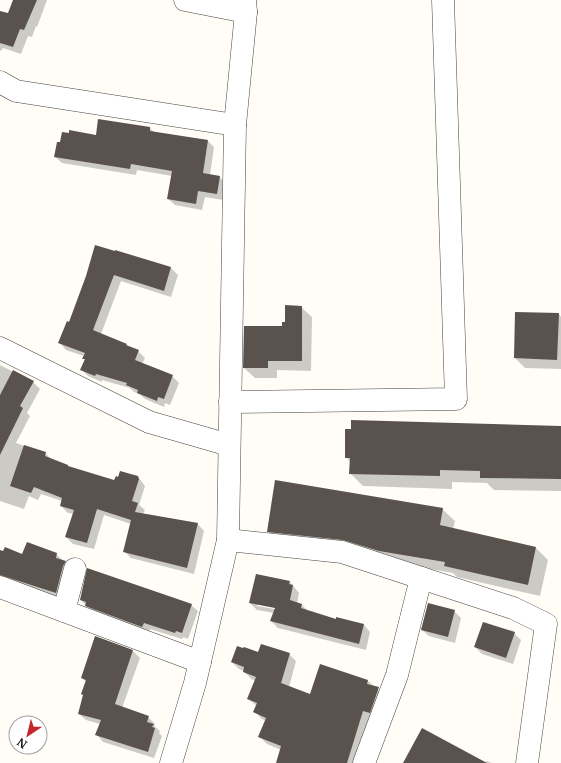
<svg xmlns="http://www.w3.org/2000/svg" width="561" height="763" font-family="Merriweather,serif">
  <style>
    .shadow { fill: #0003; fill-rule: evenodd }
    .building { fill: #5a524d }
    .lines { fill: none; stroke-linecap: round; stroke-linejoin: round }
    .minor-casing { stroke: #444; stroke-width: 23 }
    .minor { stroke: #fff; stroke-width: 22 }
  </style>
  <rect width="100%" height="100%" fill="#fffdf5"/>
  <g class="shadow">
    <polygon points="14,0 47,0 37,27 36,26 32,37 28,36 21,54 3,48 1,51 0,50 0,12 9,15"/>
    <polygon points="150,128 155,133 207,140 214,147 210,175 219,177 226,183 223,200 205,197 202,210 175,205 168,199 172,176 137,170 136,175 62,163 55,157 96,136"/>
    <polygon points="116,251 171,268 178,275 171,297 121,281 101,334 126,344 130,348 138,351 145,358 142,364 172,376 179,383 170,405 165,403 164,407 145,399 139,394 134,392 130,388 102,380 102,382 88,376 82,370 85,360 83,358 84,356 66,350 60,343 69,323"/>
    <polygon points="301,307 312,317 311,371 277,370 277,378 255,378 244,368"/>
    <polygon points="559,314 561,317 561,369 525,368 515,358"/>
    <polygon points="0,365 33,382 40,389 27,413 30,416 16,443 45,453 52,460 69,467 115,482 119,478 138,477 145,486 139,505 145,510 143,514 197,523 204,531 194,574 131,558 124,551 131,524 104,515 94,549 73,544 66,537 74,514 68,513 61,506 62,501 41,494 38,500 29,496 24,509 0,501"/>
    <polygon points="561,427 561,491 494,490 487,483 452,482 452,489 363,486 350,473 351,463 346,457"/>
    <polygon points="442,509 455,521 453,529 536,548 548,560 540,596 457,577 453,573 280,543 268,531"/>
    <polygon points="56,554 72,569 63,599 0,578 0,556"/>
    <path d="M290,582L299,593L297,603L302,605L308,611L337,620L364,625L370,632L366,650L278,628L271,621L274,613L257,610L250,603ZM257,604L280,608V610L257,606Z"/>
    <polygon points="81,600 191,605 198,611 188,639 183,637 182,639 150,629 149,633 93,612"/>
    <polygon points="454,611 461,618 455,643 429,636 422,630"/>
    <polygon points="514,633 521,640 513,664 482,654 475,647"/>
    <polygon points="95,637 133,651 140,658 122,708 148,717 155,724 154,726 160,731 159,733 162,736 154,758 103,742 97,735 100,724 86,720 79,714 86,682 82,678"/>
    <polygon points="259,653 289,654 296,661 289,687 310,695 321,665 368,681 385,695 360,763 279,763 281,750 267,744 260,737 266,721 262,719 255,712 257,706 248,699 256,681 251,679 244,671 239,669 232,662"/>
    <polygon points="486,761 492,763 485,763"/>
  </g>
  <g class="building">
    <polygon points="13,0 37,0 24,30 20,29 13,47 0,43 0,11 8,13"/>
    <polygon points="98,119 150,127 150,131 208,140 203,173 220,176 217,194 198,191 196,204 167,199 172,171 131,164 130,169 54,157 57,142 60,142 62,132 69,133 69,130 96,135"/>
    <polygon points="95,245 115,251 115,250 171,267 164,291 114,275 93,330 127,344 126,345 139,350 135,360 173,375 164,399 158,397 157,401 137,393 138,390 126,385 127,383 96,374 95,376 80,370 85,359 82,359 85,353 58,343 67,321 69,322 86,276"/>
    <polygon points="285,305 302,306 302,361 268,361 268,368 243,368 244,326 282,326 282,322 285,322"/>
    <polygon points="515,312 559,313 557,360 514,358"/>
    <polygon points="13,370 34,381 20,406 23,408 0,455 0,395"/>
    <polygon points="351,420 561,426 561,479 480,478 480,471 440,470 440,476 349,474 350,458 345,458 345,429 351,429"/>
    <polygon points="24,445 46,452 45,456 68,465 68,466 114,480 116,476 118,477 120,471 138,476 139,479 132,501 138,503 135,512 198,523 187,568 123,552 131,520 97,509 87,543 65,537 74,510 60,506 62,498 34,487 31,493 10,486"/>
    <polygon points="275,480 443,508 440,525 536,547 528,585 444,566 445,562 379,551 343,540 267,532"/>
    <polygon points="27,542 57,553 56,558 66,561 63,566 56,593 0,575 0,550 3,551 5,547 22,554"/>
    <polygon points="87,568 192,604 182,633 176,631 175,633 144,623 142,627 85,606 86,602 80,600"/>
    <polygon points="256,574 290,581 289,584 293,585 290,600 302,604 301,608 336,619 336,617 364,624 359,644 270,621 275,608 249,603"/>
    <polygon points="428,603 455,610 448,637 421,630"/>
    <polygon points="483,622 515,632 506,658 474,647"/>
    <polygon points="95,636 133,650 115,704 149,716 147,722 154,724 152,727 155,728 148,752 95,735 101,720 78,714 83,695 81,694 86,680 81,678"/>
    <polygon points="261,644 290,653 281,683 310,694 320,664 368,680 367,684 379,687 370,713 363,711 347,763 276,763 281,746 258,737 266,718 253,712 257,703 247,699 256,677 243,672 244,667 231,662 237,646 243,648 244,647 258,652"/>
    <polygon points="422,728 487,763 403,763"/>
  </g>
  <g class="lines">
    <defs>
      <g id="minor">
        <polyline points="185,0 246,12"/>
        <polyline points="0,82 16,91 235,125"/>
        <polyline points="0,348 149,422 229,445"/>
        <polyline points="230,402 456,399 443,0"/>
        <polyline points="228,540 342,552 513,608 546,624 527,763"/>
        <polyline points="0,587 200,662"/>
        <polyline points="64,611 75,569"/>
        <polyline points="171,763 195,683 228,540 235,125 246,12 245,0"/>
        <polyline points="364,763 397,675 421,578"/>
      </g>
    </defs>
    <use href="#minor" class="minor-casing"/>
    <use href="#minor" class="minor"/>
  </g>
  <g transform="translate(28 735) rotate(215)"><circle r="19" fill="#ffffff" stroke="#a0a0a0"/>
  <path d="M0-3L7 15L0 10L-7 15Z" fill="#c4262e"/>
  <text y="-6" font-size="11" font-weight="bold" text-anchor="middle" fill="#111111">N</text>
  </g>
</svg>
